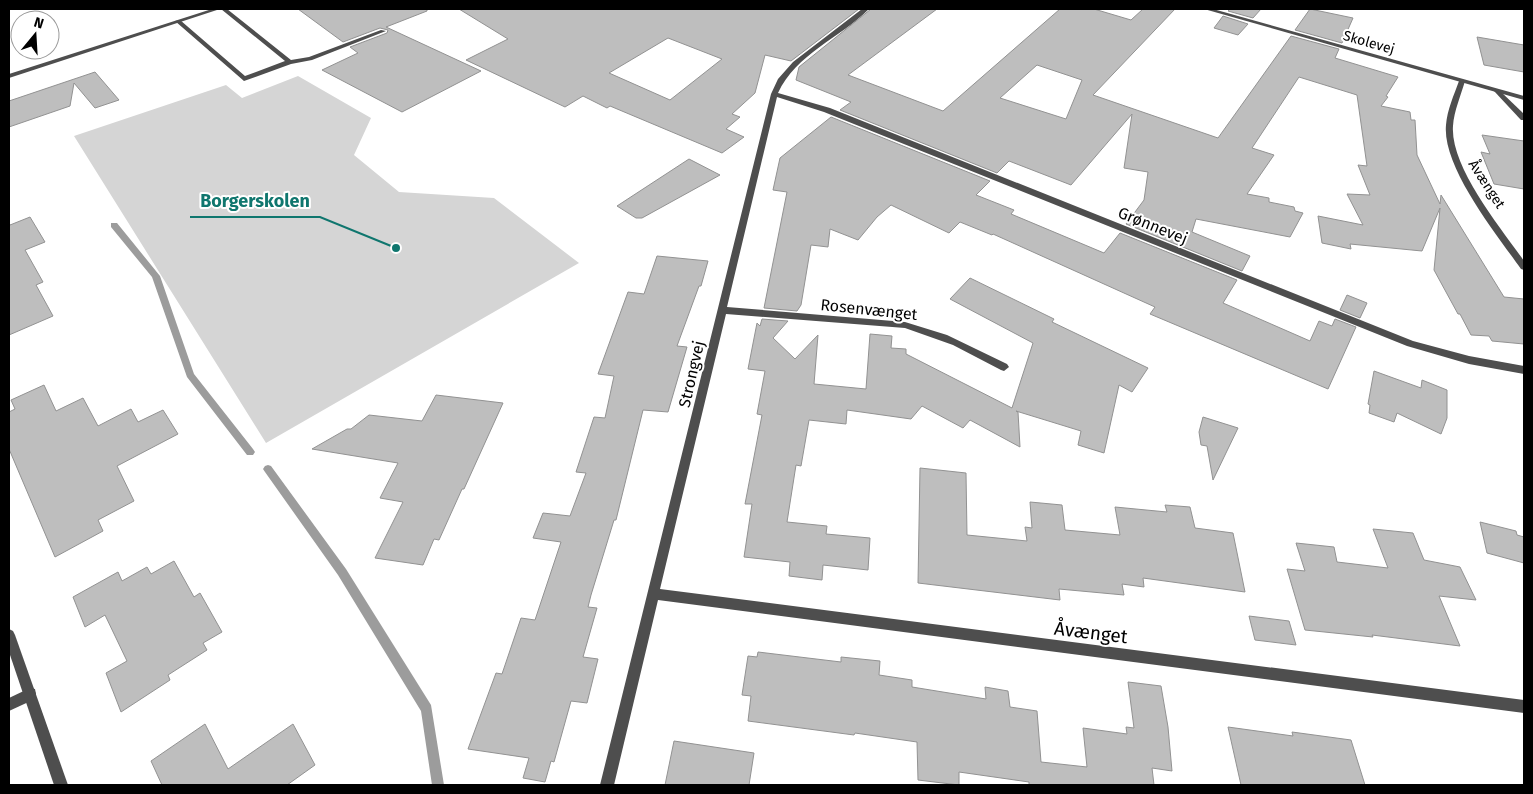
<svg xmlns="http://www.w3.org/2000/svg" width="1533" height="794" font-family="'Fira Sans',sans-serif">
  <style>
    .green { fill: #d5d5d5 }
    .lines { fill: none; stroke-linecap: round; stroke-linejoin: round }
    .stream { fill: #9c9c9c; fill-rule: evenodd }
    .building { fill: #bebebe; stroke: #929292; fill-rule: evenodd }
    .service { fill: #4e4e4e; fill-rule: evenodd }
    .minor { fill: #4e4e4e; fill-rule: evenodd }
    .tertiary { fill: #4e4e4e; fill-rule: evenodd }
    .labels { text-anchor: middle; stroke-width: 4; stroke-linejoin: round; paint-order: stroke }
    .far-street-label { font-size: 14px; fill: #000; stroke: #fff }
    .street-label { font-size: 16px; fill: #000; stroke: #fff }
    .near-street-label { font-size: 19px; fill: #000; stroke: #fff }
    .leader { fill: none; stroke: #0f766e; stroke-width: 2 }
    .callout-dot { fill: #0f766e; stroke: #fff; stroke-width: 2 }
    .callout-label { font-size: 18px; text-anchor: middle; font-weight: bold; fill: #0f766e; stroke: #fff; stroke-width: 4; stroke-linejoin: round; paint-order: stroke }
  </style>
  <rect width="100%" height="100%" fill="#fff"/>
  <polygon class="green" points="298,76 371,118 354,155 399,192 494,198 579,263 266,443 74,136 226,85 242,98"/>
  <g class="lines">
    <g class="stream">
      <polygon points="111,223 117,223 160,276 194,374 253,449 255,452 253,455 247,455 187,377 152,277 111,227"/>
      <polygon points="268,465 271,466 346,569 431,705 444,785 432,785 421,711 338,575 265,472 263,469 265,466"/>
    </g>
  </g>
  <g class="building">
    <polygon points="298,9 427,9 427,11 386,27 481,71 402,112 322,70 358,53 350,47 387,33 388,30 380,28 343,42"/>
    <path d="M459,9H859L791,61L765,55L755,93L732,114L740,117L726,129L744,137L722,153L610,106L607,108L583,96L565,107L466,60L508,39ZM668,38L722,59L670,100L609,73Z"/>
    <path d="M871,9H937L848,75L943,111L1060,9H1094L1131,20L1143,9H1175L1093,95L1218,138L1291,36L1339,49L1335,58L1398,77L1386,96L1388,97L1381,106L1410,112L1411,120H1415L1417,155L1440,204L1441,195L1504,297L1524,299V344L1492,341L1489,336L1471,335L1460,314H1458L1434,270L1440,208L1422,251L1350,244L1351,249L1322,243L1318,216L1363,225L1347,194L1370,195L1358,165L1367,166L1357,95L1299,77L1252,148L1274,155L1247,194L1269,198V202L1294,207L1295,211L1303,213L1290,237L1196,219L1192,232L1250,256L1242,271L1126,224L1144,200L1148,172L1124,168L1132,114L1071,185L1009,161L997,173L840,110L851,102L796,80L799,67ZM1037,65L1082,80L1066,119L1000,98Z"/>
    <polygon points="1230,9 1261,9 1253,18 1228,11"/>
    <polygon points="1310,9 1353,18 1342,43 1295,30"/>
    <polygon points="1223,16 1248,24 1238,35 1214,28"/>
    <polygon points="1477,37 1524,45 1524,72 1484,65"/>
    <polygon points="95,72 119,100 95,108 74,83 70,106 9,127 9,101"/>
    <polygon points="831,117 990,181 976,195 1014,210 1011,214 1104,253 1120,233 1237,280 1223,303 1310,341 1319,321 1332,326 1335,319 1356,327 1328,389 1150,314 1155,307 993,234 992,235 960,222 949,233 891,205 877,217 858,240 830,229 828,247 811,245 801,305 797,311 764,308 787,192 773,190 780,158"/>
    <polygon points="1482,135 1524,141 1524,189 1494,184 1481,152 1490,154"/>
    <polygon points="689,159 720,175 642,218 636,218 617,206"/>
    <polygon points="30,217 45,242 25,250 43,282 36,285 53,316 9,335 9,223 10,225"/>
    <polygon points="657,256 708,261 701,286 699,286 677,346 687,347 668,412 643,410 616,520 614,520 591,595 588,607 597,608 583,657 598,659 587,703 571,701 554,762 551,761 545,782 523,778 529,758 468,749 496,673 502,674 521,618 535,620 561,542 533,538 543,513 570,516 586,473 576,472 594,417 605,418 614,376 598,374 628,292 644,294"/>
    <polygon points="970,278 1054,319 1052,322 1148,368 1132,392 1119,385 1104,453 1078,445 1081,431 1016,411 1018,412 1020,447 970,420 963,428 922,406 911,419 847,410 846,424 809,420 801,466 796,465 787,522 827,526 826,534 870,538 868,570 823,565 822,580 789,576 790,562 744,557 752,504 745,504 762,415 757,414 765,371 748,369 757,323 760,326 762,319 788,321 773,338 795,359 818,335 814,384 866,389 870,334 892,336 891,348 906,349 906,354 1012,408 1033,343 950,299"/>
    <polygon points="1347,295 1367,303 1360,318 1340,310"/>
    <polygon points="1374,371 1421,388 1422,380 1447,390 1447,418 1441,434 1397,413 1394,422 1369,413 1370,405 1368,404"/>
    <polygon points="44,385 56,411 83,398 98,426 131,409 138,422 163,410 178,434 117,466 134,501 98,520 103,531 55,557 9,449 9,412 15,409 11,400"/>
    <polygon points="436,395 503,403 464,489 462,489 439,540 434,539 423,565 375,558 403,502 380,498 398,463 312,449 347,429 351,429 369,415 422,421"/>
    <polygon points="1203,417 1238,428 1213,480 1207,446 1201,445 1199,432"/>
    <polygon points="920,468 966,473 967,535 1027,541 1025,527 1032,528 1030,502 1062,505 1065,530 1120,535 1115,507 1167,512 1165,505 1190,507 1195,528 1233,533 1245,592 1143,578 1144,587 1122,584 1124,595 1059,589 1060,600 918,583"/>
    <polygon points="1480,522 1516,531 1517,535 1524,537 1524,563 1487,553"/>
    <polygon points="1373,529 1413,533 1424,560 1460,567 1476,600 1439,596 1460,646 1372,635 1373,637 1305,630 1287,569 1305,571 1296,543 1334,547 1337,562 1388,568"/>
    <polygon points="174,561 194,597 200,593 222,632 203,643 207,650 168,675 170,680 121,712 106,673 127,661 105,615 85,627 73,597 118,572 122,581 147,567 151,574"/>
    <polygon points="1249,616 1289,621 1296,645 1255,640"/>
    <polygon points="758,652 841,662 841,657 880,661 879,675 912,680 912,687 986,699 985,687 1008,691 1010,707 1037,711 1041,762 1087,767 1083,728 1127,734 1126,727 1134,728 1128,682 1161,686 1168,727 1172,771 1152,768 1154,785 1029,785 1029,782 959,772 959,785 918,780 917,742 855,733 854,735 748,721 751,696 742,695 748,656 757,657"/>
    <polygon points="205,724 228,769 293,724 315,765 287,785 162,785 151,761"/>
    <polygon points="1228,727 1293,736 1292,732 1351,740 1365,785 1241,785"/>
    <polygon points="674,741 754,753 749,785 665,785"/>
  </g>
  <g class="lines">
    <g class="service">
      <polygon points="221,9 227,9 291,60 309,57 381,30 386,31 312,60 291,64 244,81 175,21 180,20 245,76 285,61"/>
      <polygon points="30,688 35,689 36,694 35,699 9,711 9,698"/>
    </g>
    <g class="minor">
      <path d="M862,9H869C840,38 796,54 778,93L830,108L1413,341L1469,356L1524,366V374L1469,364L1407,346L824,112L777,97L727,307L905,322L947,335L1007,364L1009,367L1004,371L1001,370L953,345L905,328L726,314L660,589L1524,700V713L658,600L614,785H600L771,94L778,79L793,62Z"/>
      <path d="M1462,79L1465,81C1461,95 1454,111 1453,126C1450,167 1501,228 1524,261V270L1521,269C1497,235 1442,167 1446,125C1447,110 1454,95 1459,81Z"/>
      <polygon points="1494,89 1498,89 1524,114 1524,120 1521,120 1494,91"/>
      <polygon points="9,629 13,631 15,635 68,785 54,785 9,652"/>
    </g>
    <g class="tertiary">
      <polygon points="212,9 220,9 9,78 9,74"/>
      <polygon points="1204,9 1213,9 1524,96 1524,100"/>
    </g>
  </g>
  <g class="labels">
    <g class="far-street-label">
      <text transform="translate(1369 42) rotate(16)" y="5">Skolevej</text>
      <text transform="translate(1487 184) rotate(57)" y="5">Åvænget</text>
    </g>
    <g class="street-label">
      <text transform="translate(1153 225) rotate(22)" y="6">Grønnevej</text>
      <text transform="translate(869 309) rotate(6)" y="6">Rosenvænget</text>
      <text transform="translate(691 374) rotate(-77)" y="6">Strongvej</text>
    </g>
    <g class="near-street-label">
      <text transform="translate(1091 632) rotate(7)" y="7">Åvænget</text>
    </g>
  </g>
  <path class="leader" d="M396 248L320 217H190"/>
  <circle class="callout-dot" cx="396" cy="248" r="5"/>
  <g class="callout-label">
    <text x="255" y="207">Borgerskolen</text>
  </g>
  <rect width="1533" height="794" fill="none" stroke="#000000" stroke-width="20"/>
  <g transform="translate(35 35) rotate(18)"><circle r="24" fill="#ffffff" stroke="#999999"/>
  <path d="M0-4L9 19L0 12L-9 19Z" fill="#000000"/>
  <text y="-8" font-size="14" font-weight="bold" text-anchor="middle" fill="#000000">N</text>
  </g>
</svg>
